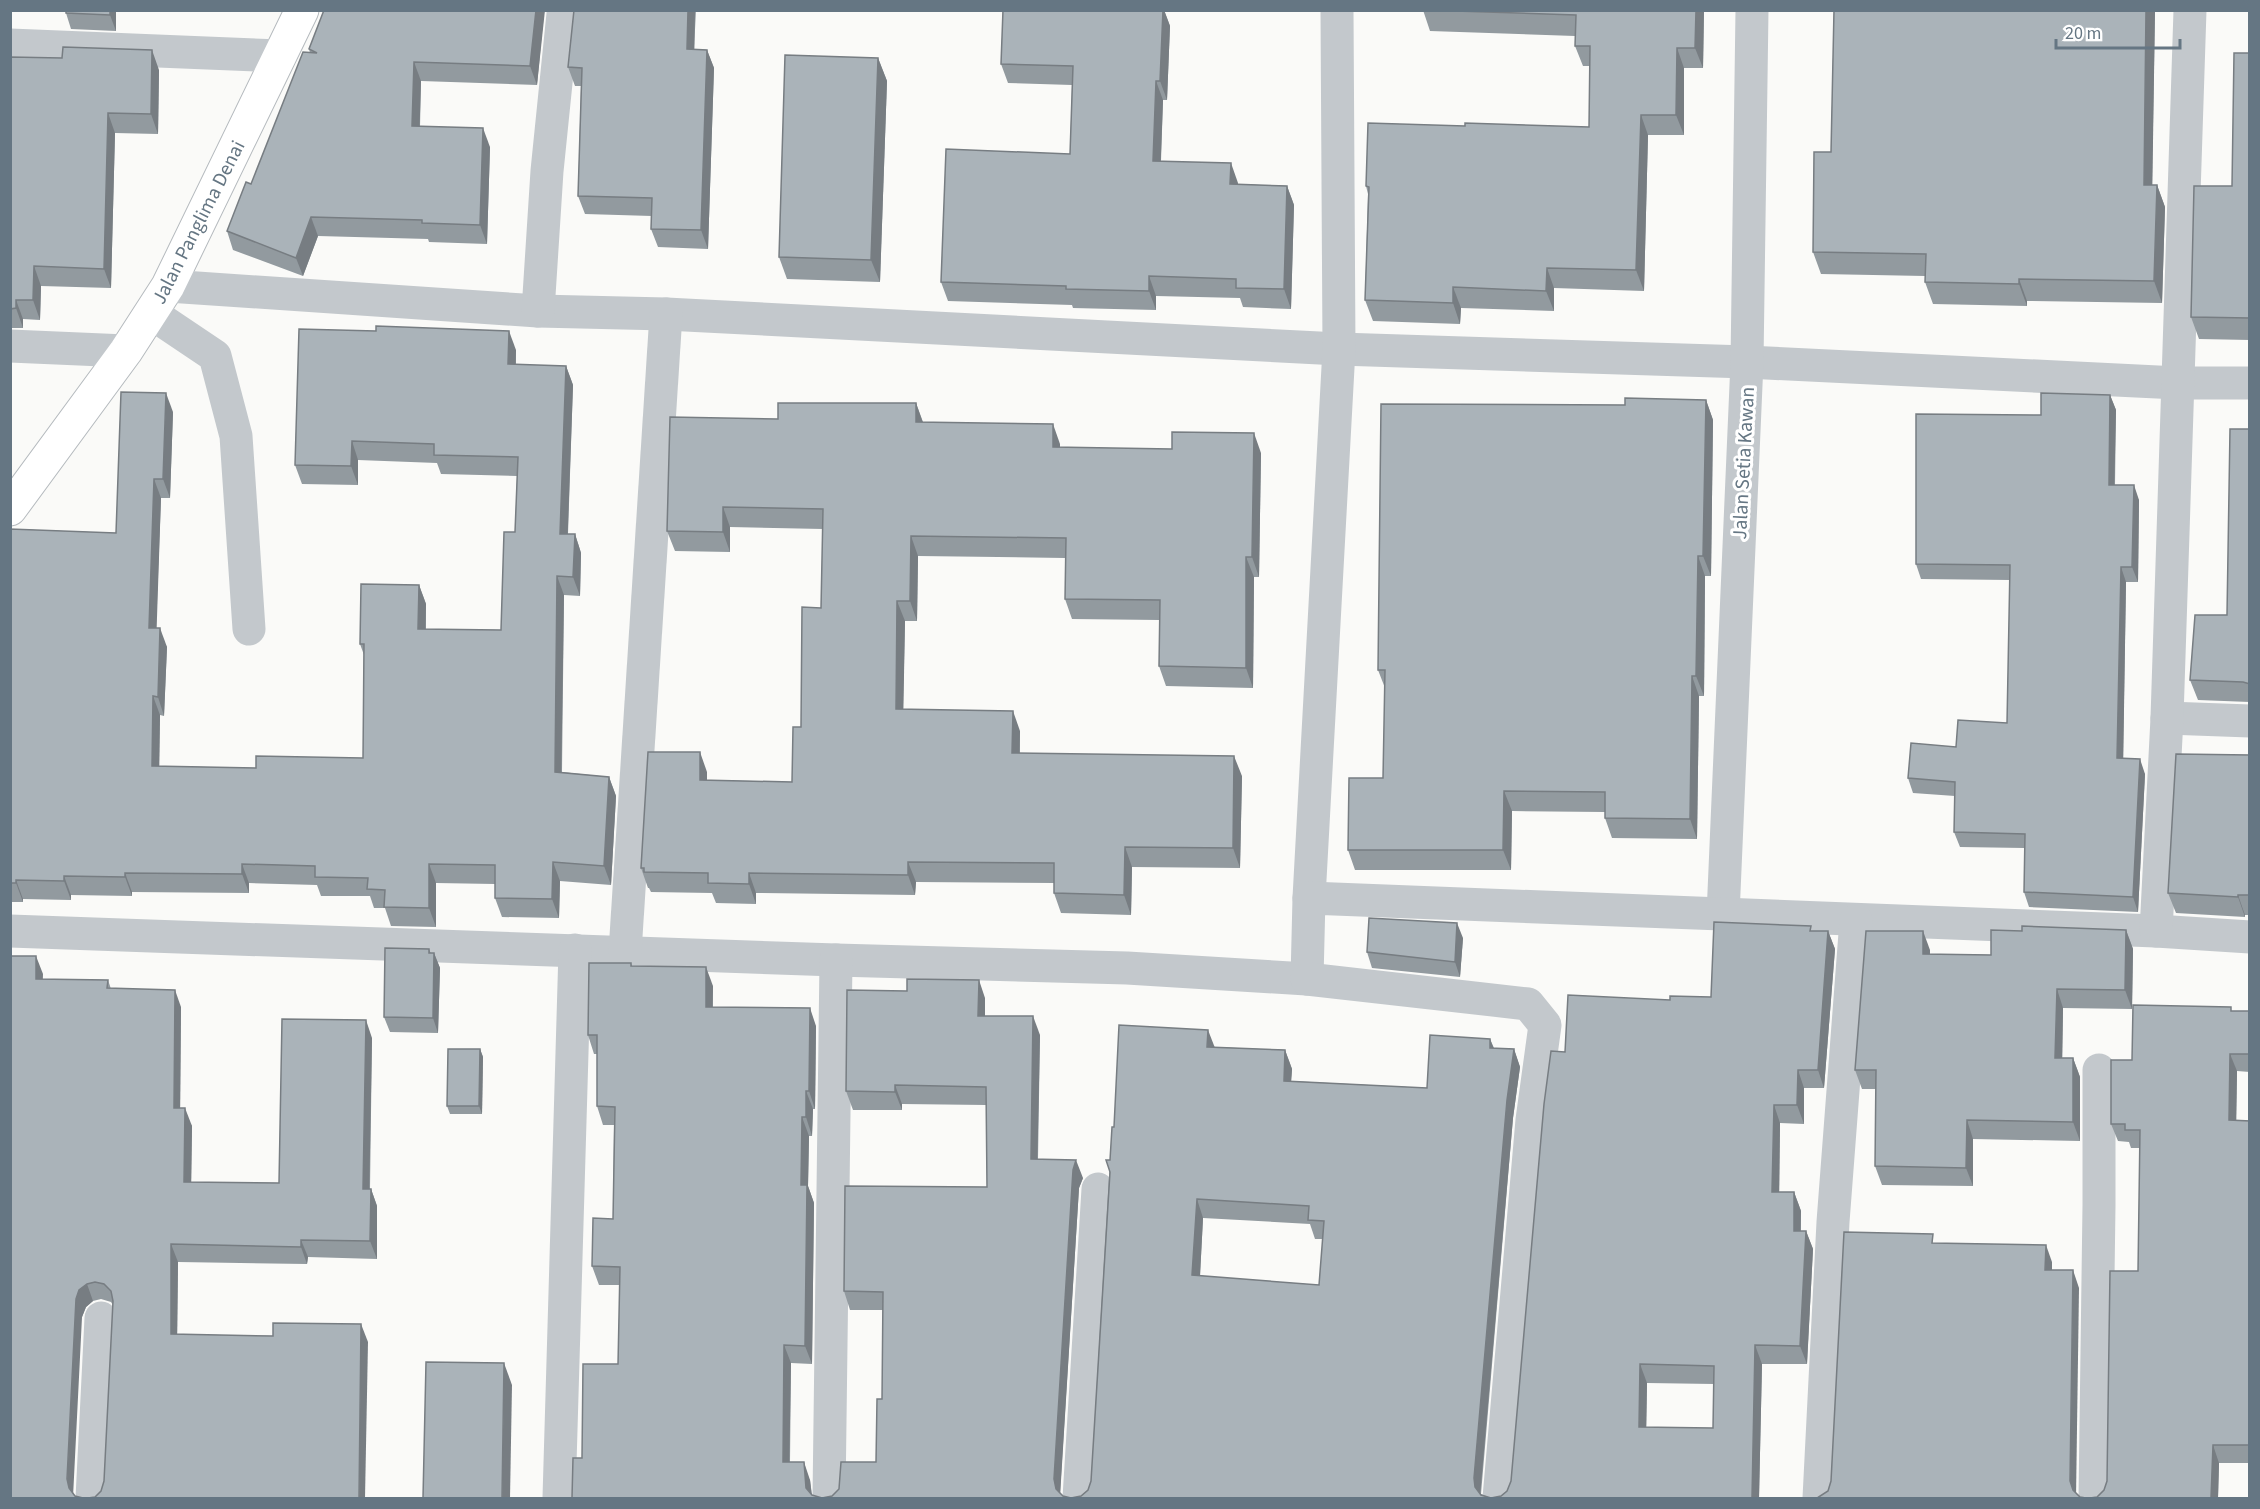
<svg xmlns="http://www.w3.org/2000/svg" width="2260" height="1509" font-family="'Source Sans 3',sans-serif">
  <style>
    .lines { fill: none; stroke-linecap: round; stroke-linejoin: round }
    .major-casing { stroke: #b5babe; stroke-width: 35 }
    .minor { stroke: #c3c8cc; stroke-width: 33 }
    .major { stroke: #fff; stroke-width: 33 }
    .wall { fill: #929a9f; fill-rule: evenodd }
    .shaded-wall { fill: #777d82 }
    .building { fill: #aab3b9; stroke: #777d82; stroke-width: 1.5; fill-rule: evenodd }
    .labels { text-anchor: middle; stroke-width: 6; stroke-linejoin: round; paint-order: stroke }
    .street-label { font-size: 20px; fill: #657683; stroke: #fff }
  </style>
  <rect width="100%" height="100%" fill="#fafaf8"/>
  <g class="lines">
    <defs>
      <polyline id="major" points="10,509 126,351 168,286 302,10"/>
    </defs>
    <use href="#major" class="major-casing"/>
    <g class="minor">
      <polyline points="10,45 280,56"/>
      <polyline points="168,286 538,311 666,314 1339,349 1747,362 2178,383 2250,383"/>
      <polyline points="538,311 547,171 563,14"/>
      <polyline points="151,313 215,356 236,436 249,629"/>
      <polyline points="10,346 126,351"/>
      <polyline points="2167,718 2250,721"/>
      <polyline points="1309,898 1339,349 1337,10"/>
      <polyline points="1723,915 1747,362 1752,10"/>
      <polyline points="10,931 836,960 1127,968 1307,979 1309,898 2156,931 2250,937"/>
      <polyline points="2156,931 2167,718 2190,10"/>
      <polyline points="625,952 666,314"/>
      <polyline points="1307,979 1528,1004 1545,1025 1532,1120 1499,1498"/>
      <polyline points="92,1498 101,1318"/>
      <polyline points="559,1498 575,950"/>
      <polyline points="829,1498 836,960"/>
      <polyline points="1079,1498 1098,1189"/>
      <polyline points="1819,1498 1833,1222 1856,920"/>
      <polyline points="2095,1498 2099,1205 2099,1070"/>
    </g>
    <use href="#major" class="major"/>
  </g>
  <g class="wall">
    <polygon points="116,10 116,31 71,29 66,13"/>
    <polygon points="574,10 696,10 694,49 707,50 714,68 708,249 658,247 651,229 652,216 585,214 578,196 581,86 575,86 568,67"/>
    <polygon points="1003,10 1164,10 1170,26 1167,100 1163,100 1161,161 1238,183 1238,184 1287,186 1294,205 1291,309 1243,307 1240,298 1156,296 1156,310 1073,308 1072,305 948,301 941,282 1070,154 1072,85 1008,83 1001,64"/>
    <polygon points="1423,10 1704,10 1703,68 1684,68 1684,135 1648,135 1644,291 1554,288 1554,311 1461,308 1460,324 1373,321 1365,300 1368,194 1366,186 1465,126 1589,127 1590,66 1583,66 1575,46 1575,36 1430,31"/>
    <polygon points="1834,10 2155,10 2152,185 2157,185 2165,207 2162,303 2027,301 2027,306 1933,304 1925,282 1925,276 1821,274 1813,252 1831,152"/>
    <polygon points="544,12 537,85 421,81 420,127 490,147 487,244 429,242 428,239 318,236 303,276 233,250 227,231 251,184 310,53 309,49"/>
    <polygon points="2250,53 2250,340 2199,339 2191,317 2232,186"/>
    <polygon points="10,57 159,70 158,134 115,133 111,288 41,286 40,320 23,319 23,328 10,328"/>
    <polygon points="878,58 887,81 880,282 787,279 779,257"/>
    <polygon points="516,350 516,365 566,366 573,385 568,534 575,534 581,553 580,596 564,595 562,772 609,777 616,796 611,885 560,881 559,918 502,917 495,898 495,884 436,883 436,927 391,926 385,908 374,908 370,896 321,896 317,885 249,883 249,893 132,892 132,896 71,895 71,900 23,899 23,902 10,902 10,529 116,533 173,412 170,498 161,498 156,628 167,647 164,716 160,715 159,766 256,768 363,758 364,655 360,644 419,585 426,604 426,630 501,630 515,532 517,476 441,474 437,463 358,460 358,485 302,484 295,465"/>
    <polygon points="2110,395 2116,410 2115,485 2139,500 2138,582 2126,582 2123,758 2145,774 2138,912 2029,907 2024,892 2024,848 1960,847 1954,832 1955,796 1913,793 1908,778 1956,747 2007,723 2010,580 1921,579 1916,564 2041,415"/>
    <polygon points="1706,400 1713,420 1711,576 1705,576 1704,696 1699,696 1697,839 1612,838 1605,818 1605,812 1512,811 1511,870 1355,870 1348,850 1383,778 1385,688 1378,670 1625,405"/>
    <polygon points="916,403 923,422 1060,444 1060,448 1261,453 1259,577 1254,577 1253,688 1166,686 1159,666 1159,620 1072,619 1065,599 1065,558 918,556 917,621 905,621 903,709 1020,731 1020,753 1242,776 1240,868 1132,867 1131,915 1061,913 1054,893 1054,883 916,882 915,895 756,893 756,904 716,903 712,893 651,892 649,888 648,888 641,868 707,772 707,780 792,782 821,608 823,529 730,527 730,552 675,551 667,531 778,419"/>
    <polygon points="2250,429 2250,702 2198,700 2190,680 2227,615"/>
    <polygon points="2250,755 2250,915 2245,915 2245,917 2176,913 2168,893"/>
    <polygon points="2126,930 2133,949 2132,1009 2063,1008 2062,1058 2073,1058 2080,1077 2080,1141 1973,1139 1973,1186 1882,1185 1875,1166 1876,1089 1862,1089 1855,1070 1930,950 1930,954 1991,955 2022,931"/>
    <path d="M1812,931H1828L1835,949L1824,1088H1804V1124L1780,1123L1779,1192H1794L1801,1211V1231H1806L1813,1249L1807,1364H1762L1759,1498H572L582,1458L618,1364L620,1285H599L592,1266L613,1219L614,1125H603L597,1106V1054H594L588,1035L631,963L632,966L713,986V1007L816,1026L815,1109H813L812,1136H809L808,1186L814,1203L812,1364L791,1363L790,1462L810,1480L812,1495L822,1498L832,1496L876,1462L882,1399L883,1310H850L844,1291L987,1187L986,1105L902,1104V1110H853L846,1091L985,998V1016L1040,1035L1038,1159L1083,1178L1079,1188L1060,1493L1063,1496L1071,1498L1081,1496L1088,1490L1091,1481L1110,1160L1114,1127L1215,1047L1285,1050L1292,1069L1291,1081L1427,1088L1490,1039L1494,1048L1514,1049L1520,1067L1513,1118L1481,1494L1491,1498L1501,1496L1507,1491L1511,1481L1565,1052L1670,1000L1711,997ZM1203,1218L1310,1224L1315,1239H1323L1319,1285L1200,1276ZM1647,1383L1714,1384L1713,1428H1646Z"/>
    <polygon points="1463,938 1460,977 1372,968 1367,952"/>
    <polygon points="431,953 434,953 440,968 438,1033 390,1032 384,1017"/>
    <polygon points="43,974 43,979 108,980 111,989 181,1007 180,1108 192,1126 191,1182 279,1183 372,1038 370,1189 371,1189 377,1206 377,1259 308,1257 307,1264 178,1262 177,1335 368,1342 95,1497 101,1491 104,1481 113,1305 111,1302 101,1299 93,1301 86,1307 10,1498"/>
    <polygon points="2233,1011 2250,1011 2250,1072 2237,1071 2236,1120 2250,1121 2250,1463 2219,1463 2218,1498 2090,1498 2097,1497 2104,1490 2107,1481 2138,1271 2140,1148 2131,1148 2129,1142 2118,1141 2111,1124 2132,1060"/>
    <polygon points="480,1049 483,1057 482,1114 450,1114 447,1106"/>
  </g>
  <g class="shaded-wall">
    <polygon points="110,10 116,10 116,31 110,15"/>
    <polygon points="536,10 545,10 537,85 530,66"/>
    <polygon points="688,10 695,10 694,68 687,49"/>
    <polygon points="1163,10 1164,10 1170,26 1167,100 1160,81"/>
    <polygon points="1696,10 1704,10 1703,68 1695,48"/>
    <polygon points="2146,10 2155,10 2152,207 2144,185"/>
    <polygon points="1677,48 1684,68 1684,135 1676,115"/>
    <polygon points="152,50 159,70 158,134 151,114"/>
    <polygon points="707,50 714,68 708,249 701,230"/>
    <polygon points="878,58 887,81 880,282 871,260"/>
    <polygon points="414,62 421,81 419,145 412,126"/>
    <polygon points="1156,81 1163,100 1160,180 1153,161"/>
    <polygon points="108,113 115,133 111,288 104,269"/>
    <polygon points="1641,115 1648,135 1644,291 1636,270"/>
    <polygon points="483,128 490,147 487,244 480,225"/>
    <polygon points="1231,163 1238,183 1237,203 1230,184"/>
    <polygon points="2157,185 2165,207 2162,303 2154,281"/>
    <polygon points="1287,186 1294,205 1291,309 1284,289"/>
    <polygon points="311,217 318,236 303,276 296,258"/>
    <polygon points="34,266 41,286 40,320 33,300"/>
    <polygon points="1547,268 1554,288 1554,311 1546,291"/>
    <polygon points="1149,276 1156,296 1156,310 1149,291"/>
    <polygon points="2019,279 2027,301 2027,306 2019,284"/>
    <polygon points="1453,287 1461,308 1460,324 1453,303"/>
    <polygon points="16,300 23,319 23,328 16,308"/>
    <polygon points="509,331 516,350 515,383 508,364"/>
    <polygon points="566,366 573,385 567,553 560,534"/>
    <polygon points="166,393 173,412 170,498 163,479"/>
    <polygon points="2110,395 2116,410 2114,500 2109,485"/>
    <polygon points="1706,400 1713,420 1711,576 1703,556"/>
    <polygon points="916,403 923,423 916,422"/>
    <polygon points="1053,424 1060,444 1060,467 1053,447"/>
    <polygon points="1254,433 1261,453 1259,577 1252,557"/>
    <polygon points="352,441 358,460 358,485 351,466"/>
    <polygon points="154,479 161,498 156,647 149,628"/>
    <polygon points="2134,485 2139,500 2138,582 2132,567"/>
    <polygon points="723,507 730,527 730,552 723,532"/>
    <polygon points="575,534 581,553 580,596 573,577"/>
    <polygon points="911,536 918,556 917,621 910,601"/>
    <polygon points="1698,556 1705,576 1704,696 1696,676"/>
    <polygon points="1246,557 1254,577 1253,688 1246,668"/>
    <polygon points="2121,567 2126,582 2123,773 2117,758"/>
    <polygon points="557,576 564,595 561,791 555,772"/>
    <polygon points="419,585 426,604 425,648 418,629"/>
    <polygon points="897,601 905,621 903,729 896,709"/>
    <polygon points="160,628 167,647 164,716 158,697"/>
    <polygon points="1692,676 1699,696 1697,839 1690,819"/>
    <polygon points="153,696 160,715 159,785 152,766"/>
    <polygon points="1013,711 1020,731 1019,773 1012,753"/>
    <polygon points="700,752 707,772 707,800 700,780"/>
    <polygon points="1234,756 1242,776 1240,868 1233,848"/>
    <polygon points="2140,759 2145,774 2138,912 2133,897"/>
    <polygon points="609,777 616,796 611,885 604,866"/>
    <polygon points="1504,791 1512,811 1511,870 1503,850"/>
    <polygon points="1125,847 1132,867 1131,915 1124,895"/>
    <polygon points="553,862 560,881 559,918 552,899"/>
    <polygon points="908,862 916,882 915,895 908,875"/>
    <polygon points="242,864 249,883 249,893 242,874"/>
    <polygon points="429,864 436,883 436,927 429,908"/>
    <polygon points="125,873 132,892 132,896 125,877"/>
    <polygon points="749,873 756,893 756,904 749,884"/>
    <polygon points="64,876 71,895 71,900 64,881"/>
    <polygon points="16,880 23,899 23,902 16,883"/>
    <polygon points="2238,895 2245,915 2245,917 2238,897"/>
    <polygon points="1457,923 1463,938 1460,977 1455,962"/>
    <polygon points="2126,930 2133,949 2132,1009 2125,990"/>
    <polygon points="1828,931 1835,949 1824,1088 1818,1070"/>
    <polygon points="1923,931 1930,950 1929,972 1923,954"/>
    <polygon points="429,949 434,962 434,953 440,968 438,1033 433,1018"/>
    <polygon points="36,956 43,974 42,997 36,979"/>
    <polygon points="706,967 713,986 712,1025 706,1007"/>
    <polygon points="979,980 985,998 985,1034 978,1016"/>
    <polygon points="2057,989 2063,1008 2062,1076 2055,1058"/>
    <polygon points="175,990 181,1007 180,1125 174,1108"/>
    <polygon points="810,1008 816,1026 815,1109 809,1091"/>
    <polygon points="1033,1016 1040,1035 1037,1178 1031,1159"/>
    <polygon points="366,1020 372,1038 369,1206 363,1189"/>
    <polygon points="1208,1030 1215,1048 1207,1047"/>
    <polygon points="1490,1039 1497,1057 1490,1048"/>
    <polygon points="480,1049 483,1057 482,1114 479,1106"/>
    <polygon points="1514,1049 1520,1067 1513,1118 1480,1496 1475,1487 1474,1478 1507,1100"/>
    <polygon points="1285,1050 1292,1069 1290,1099 1284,1081"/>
    <polygon points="2230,1054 2237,1071 2236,1138 2229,1120"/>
    <polygon points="2073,1058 2080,1077 2080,1141 2073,1122"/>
    <polygon points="1798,1070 1804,1088 1804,1124 1797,1105"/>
    <polygon points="895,1085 902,1104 902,1110 895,1092"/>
    <polygon points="806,1091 813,1109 812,1136 806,1117"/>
    <polygon points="1774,1105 1780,1123 1779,1210 1772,1192"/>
    <polygon points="185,1108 192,1126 191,1199 184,1182"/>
    <polygon points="802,1117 809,1136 808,1186 814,1203 812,1364 805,1346 801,1185"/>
    <polygon points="1967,1120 1973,1139 1973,1186 1966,1168"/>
    <polygon points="1076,1160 1083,1178 1079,1188 1060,1497 1056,1489 1054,1479 1073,1170"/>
    <polygon points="371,1189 377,1206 377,1259 370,1241"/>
    <polygon points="1794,1192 1801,1211 1800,1249 1794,1231"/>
    <polygon points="1197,1199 1203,1218 1199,1294 1192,1275"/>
    <polygon points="1806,1231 1813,1249 1807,1364 1800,1346"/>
    <polygon points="301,1240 308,1257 307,1264 301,1247"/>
    <polygon points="171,1244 178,1262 177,1352 171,1334"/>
    <polygon points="2046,1245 2052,1262 2052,1288 2045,1270"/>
    <polygon points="2073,1270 2079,1288 2076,1498 2070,1481"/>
    <polygon points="87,1284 93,1301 86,1307 82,1317 73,1497 69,1488 67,1479 76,1299 79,1290"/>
    <polygon points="361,1324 368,1342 365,1498 359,1498"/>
    <polygon points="784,1345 791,1363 789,1480 783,1462"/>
    <polygon points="1755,1345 1762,1364 1759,1498 1752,1498"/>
    <polygon points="504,1363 512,1385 510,1498 502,1498"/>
    <polygon points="1640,1364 1647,1383 1646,1446 1639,1427"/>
    <polygon points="2213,1445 2219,1463 2218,1498 2211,1498"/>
    <polygon points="804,1462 810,1480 812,1498 806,1488"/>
  </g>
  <g class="building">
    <polygon points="66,10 110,10 110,15 66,13"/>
    <polygon points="324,10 536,10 530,66 414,62 412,126 483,128 480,225 422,223 422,220 311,217 296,258 227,231 246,182 251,184 303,52 317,53 309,49"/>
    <polygon points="574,10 688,10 687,49 707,50 701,230 651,229 652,198 578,196 582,68 568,67"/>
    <polygon points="1003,10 1163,10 1160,81 1156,81 1153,161 1231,163 1230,184 1287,186 1284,289 1236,288 1236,279 1149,276 1149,291 1066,289 1066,286 941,282 946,149 1070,154 1073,66 1001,64"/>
    <polygon points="1423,10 1696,10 1695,48 1677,48 1676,115 1641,115 1636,270 1547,268 1546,291 1453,287 1453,303 1365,300 1369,187 1366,186 1368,123 1465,126 1465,123 1589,127 1590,46 1575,46 1576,15"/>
    <polygon points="1834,10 2146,10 2144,185 2157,185 2154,281 2019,279 2019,284 1925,282 1926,254 1813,252 1814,152 1831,152"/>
    <polygon points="63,47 152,50 151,114 108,113 104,269 34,266 33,300 16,300 16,308 10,309 10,57 62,58"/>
    <polygon points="2234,53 2250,53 2250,318 2191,317 2194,186 2232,186"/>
    <polygon points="785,55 878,58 871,260 779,257"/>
    <polygon points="376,326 509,331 508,364 566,366 560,534 575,534 573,577 557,576 555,772 609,777 604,866 553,862 552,899 495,898 495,865 429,864 429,908 384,907 385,890 367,889 368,878 315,877 315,866 242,864 242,874 125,873 125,877 64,876 64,881 16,880 16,883 10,883 10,529 116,533 121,392 166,393 163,479 154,479 149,628 160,628 158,697 153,696 152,766 256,768 256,756 363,758 364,644 360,644 361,584 419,585 418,629 501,630 504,532 515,532 518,457 434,455 434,444 352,441 351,466 295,465 299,329 376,331"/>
    <polygon points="2041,393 2110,395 2109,485 2134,485 2132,567 2121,567 2117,758 2140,759 2133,897 2024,892 2025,834 1954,832 1955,782 1908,778 1911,743 1956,747 1958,720 2007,723 2010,565 1916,564 1916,414 2041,415"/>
    <polygon points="1625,398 1706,400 1703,556 1698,556 1696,676 1692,676 1690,819 1605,818 1605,792 1504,791 1503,850 1348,850 1349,778 1383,778 1385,670 1378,670 1381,404 1625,405"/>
    <polygon points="778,403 916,403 916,422 1053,424 1053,447 1172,449 1172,432 1254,433 1252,557 1246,557 1246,668 1159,666 1160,600 1065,599 1066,538 911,536 910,601 897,601 896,709 1013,711 1012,753 1234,756 1233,848 1125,847 1124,895 1054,893 1054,863 908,862 908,875 749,873 749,884 708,883 708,873 644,872 644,868 641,868 648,752 700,752 700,780 792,782 793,727 801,727 802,607 821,608 823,509 723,507 723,532 667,531 670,417 778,419"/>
    <polygon points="2230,429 2250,429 2250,684 2243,682 2190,680 2195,615 2227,615"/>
    <polygon points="2176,754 2250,755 2250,895 2238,895 2238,897 2168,893"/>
    <polygon points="1369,918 1457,923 1455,962 1367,952"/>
    <path d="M1714,922L1811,926L1810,931H1828L1818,1070H1798L1797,1105H1774L1772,1192H1794V1231H1806L1800,1346L1755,1345L1752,1498H572L573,1458H582L583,1364H618L620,1267L592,1266L593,1218L613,1219L615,1107L597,1106V1035H588L589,963H631V966L706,967V1007L810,1008L809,1091H806V1117H802L801,1185H807L805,1346L784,1345L783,1462H804L806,1488L812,1495L822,1498L832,1496L839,1489L841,1462H876L877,1399H882L883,1292L844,1291L845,1186L987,1187L986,1087L895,1085V1092L846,1091L847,990L907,991V979L979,980L978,1016H1033L1031,1159L1076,1160L1073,1170L1054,1479L1056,1489L1063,1496L1071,1498L1081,1496L1088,1490L1091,1481L1110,1172L1106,1160H1110L1112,1127H1114L1119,1025L1208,1030L1207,1047L1285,1050L1284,1081L1427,1088L1430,1035L1490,1039V1048L1514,1049L1507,1100L1474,1478L1475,1487L1481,1495L1491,1498L1501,1496L1507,1491L1511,1481L1544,1104L1551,1051L1565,1052L1568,995L1670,1000V996L1711,997ZM1197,1199L1309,1206L1308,1220L1324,1221L1319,1285L1192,1275ZM1640,1364L1714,1366L1713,1428L1639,1427Z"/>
    <polygon points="2022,926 2126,930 2125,990 2057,989 2055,1058 2073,1058 2073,1122 1967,1120 1966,1168 1875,1166 1876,1070 1855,1070 1866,931 1923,931 1923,954 1991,955 1991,930 2022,931"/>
    <polygon points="385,948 429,949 429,953 434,953 433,1018 384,1017"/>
    <polygon points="10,956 36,956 36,979 108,980 107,988 175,990 174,1108 185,1108 184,1182 279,1183 282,1019 366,1020 363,1189 371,1189 370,1241 301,1240 301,1247 171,1244 171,1334 273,1336 273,1323 361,1324 359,1498 88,1498 95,1497 101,1491 104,1481 113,1301 111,1291 104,1284 95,1282 87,1284 79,1290 76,1299 67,1479 69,1488 75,1496 83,1498 10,1498"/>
    <polygon points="2133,1005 2231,1007 2231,1011 2250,1011 2250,1054 2230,1054 2229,1120 2250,1121 2250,1445 2213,1445 2211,1498 2090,1498 2097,1497 2104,1490 2107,1481 2110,1271 2138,1271 2140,1130 2125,1130 2125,1124 2111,1124 2111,1060 2132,1060"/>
    <polygon points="448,1049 480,1049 479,1106 447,1106"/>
    <polygon points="1844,1232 1933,1234 1932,1243 2046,1245 2045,1270 2073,1270 2070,1481 2073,1490 2080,1497 2086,1498 1817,1498 1828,1491 1831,1481"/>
    <polygon points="426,1362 504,1363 502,1498 423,1498"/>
  </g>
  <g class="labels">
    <g class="street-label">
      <text transform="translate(198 222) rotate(-63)" y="7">Jalan Panglima Denai</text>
      <text transform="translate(1743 463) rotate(-87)" y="7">Jalan Setia Kawan</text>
    </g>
  </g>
  <rect width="2260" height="1509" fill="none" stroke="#657683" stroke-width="24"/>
  <path d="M2056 39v9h124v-9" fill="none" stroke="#657683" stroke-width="3"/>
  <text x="2065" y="39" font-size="18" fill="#657683" stroke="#ffffff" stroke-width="4.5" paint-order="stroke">20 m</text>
</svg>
